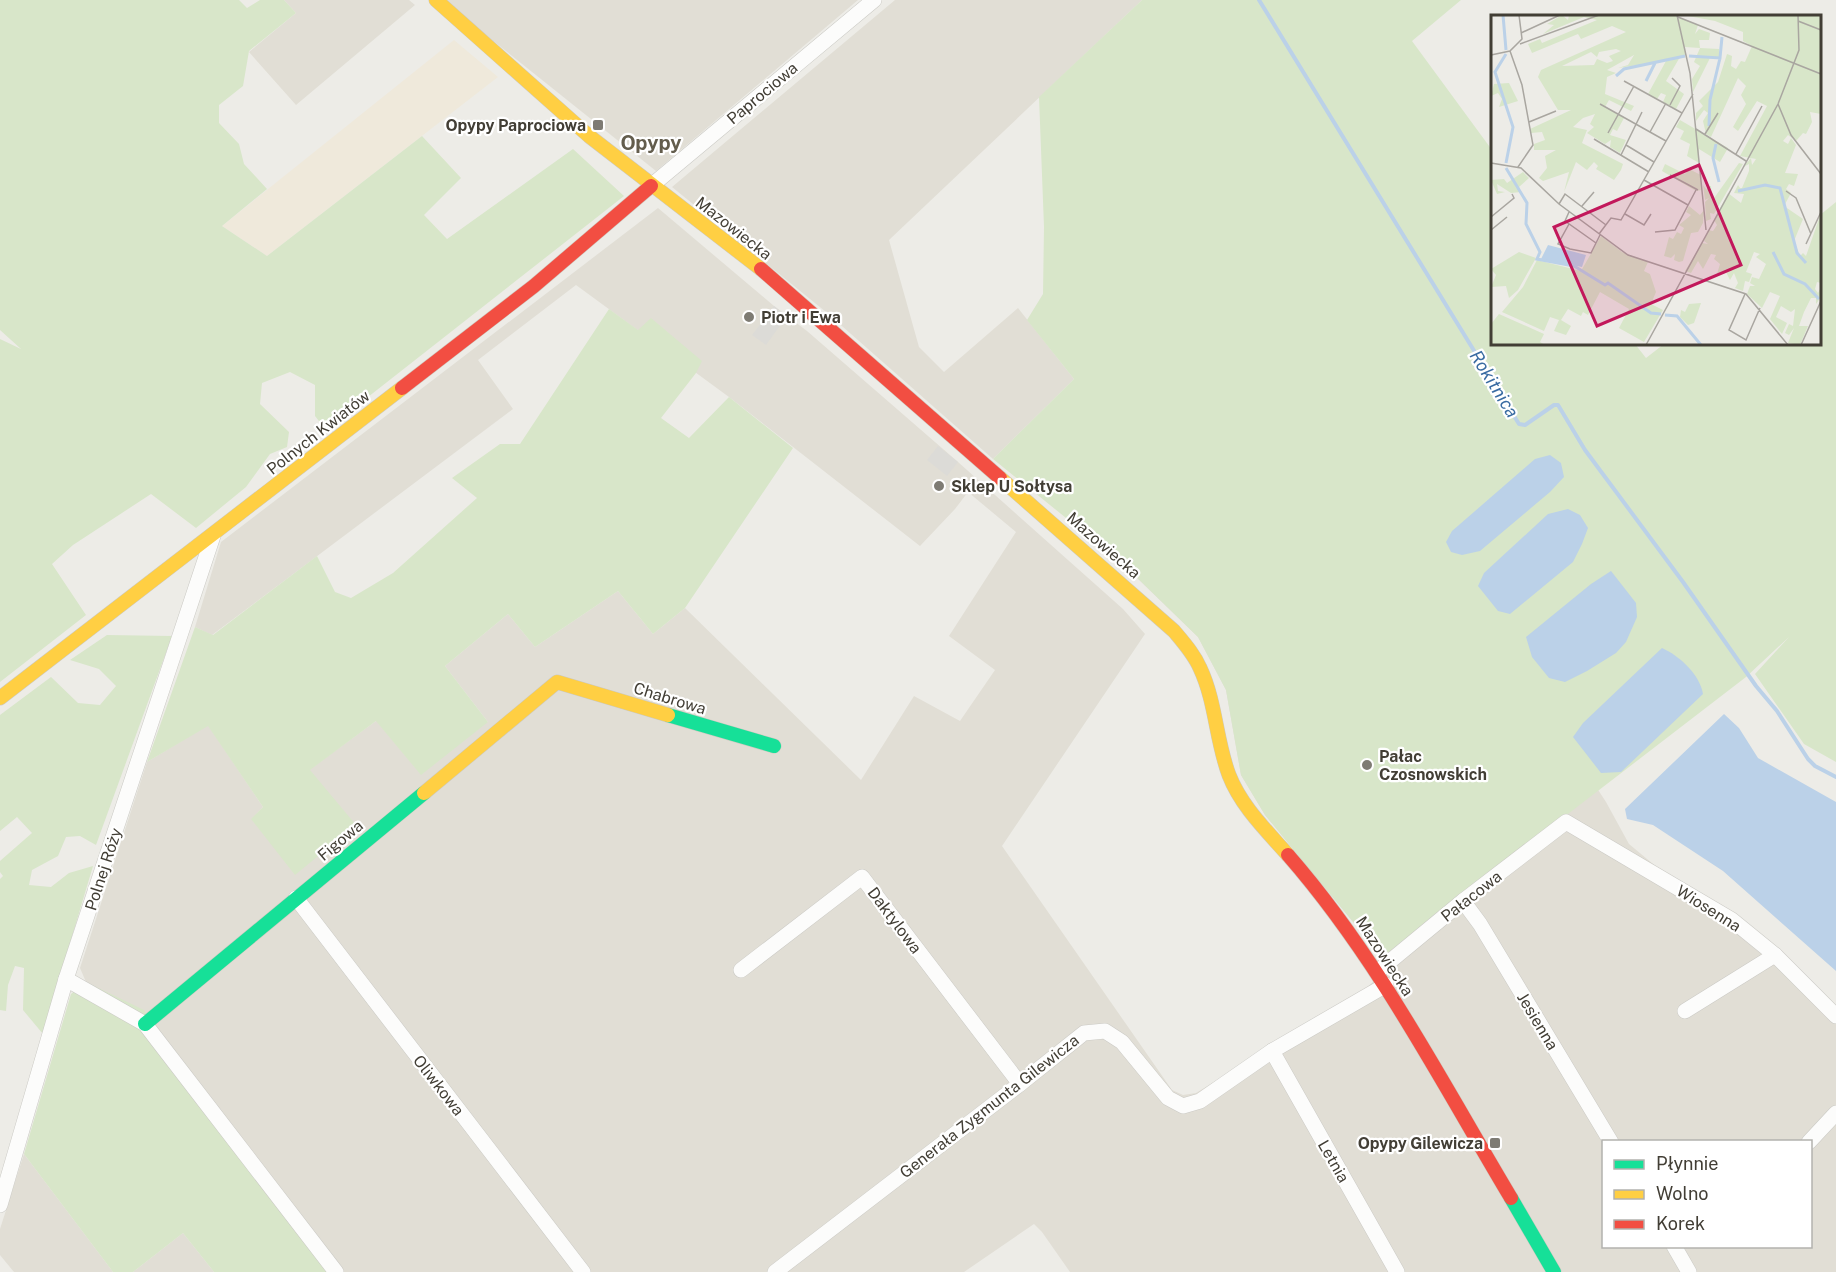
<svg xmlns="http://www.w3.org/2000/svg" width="1836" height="1272" font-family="'Public Sans',sans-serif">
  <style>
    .residential { fill: #e1ded5; fill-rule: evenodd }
    .commercial { fill: #efe9db }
    .green { fill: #d8e6c9 }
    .parking { fill: #dcdbd7 }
    .water { fill: #bbd1e8 }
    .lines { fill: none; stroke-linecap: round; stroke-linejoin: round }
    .stream { stroke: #bbd1e8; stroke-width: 4 }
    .street-casing { stroke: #cbcac5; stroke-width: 16 }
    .fast-casing { stroke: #ccc9bf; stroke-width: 15 }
    .slow-casing { stroke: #ccc9bf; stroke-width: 15 }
    .jam-casing { stroke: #ccc9bf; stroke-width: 15 }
    .street { stroke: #fcfcfb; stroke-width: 15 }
    .fast { stroke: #16e098; stroke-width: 14 }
    .slow { stroke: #ffcf43; stroke-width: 14 }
    .jam { stroke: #f24e42; stroke-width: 14 }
    .poi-dot { fill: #7e7b73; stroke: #fff; stroke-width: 2 }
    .labels { text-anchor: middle; stroke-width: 4.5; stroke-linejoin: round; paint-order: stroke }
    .street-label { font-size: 16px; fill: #423e35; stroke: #fff }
    .poi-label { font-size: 16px; font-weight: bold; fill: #423e35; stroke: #fff; text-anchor: start }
    .water-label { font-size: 18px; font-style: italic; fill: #3a6ca2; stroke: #fff }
    .quarter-label { font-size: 20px; font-weight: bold; fill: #635d4d; stroke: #fff }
    .inset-river { fill: none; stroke: #bbd1e8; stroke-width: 3 }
    .inset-road { fill: none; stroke: #a9a6a0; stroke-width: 1.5 }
    .view { fill: #c2185b; fill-opacity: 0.15; stroke: #c2185b; stroke-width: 3 }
    .inset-edge { fill: none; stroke: #423e35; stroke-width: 3 }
  </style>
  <rect width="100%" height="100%" fill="#edece7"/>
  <g class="residential">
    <polygon points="284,0 409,0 415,5 296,105 249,52 296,13"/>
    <polygon points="442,0 858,0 656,171"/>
    <polygon points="895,0 1142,0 889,240 919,347 944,372 1018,308 1074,379 993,459 826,312 672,187"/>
    <path d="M658,208L774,306L807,331L958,462L1123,609L1145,634L1002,846L1172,1090L1183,1095L1196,1093L1365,989L1390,967L1265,815L1241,775L1226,690L1198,637L1137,578L1344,402L1606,802L1629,844L1836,1016V1272H1070L1042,1232L1034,1224L964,1272H341L86,982L80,968L147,762L208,725L263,807L252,819L309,770L376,721L488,722L445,666L508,614L535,647L618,591L653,634L685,608L861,780L914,696L960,721L995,670L949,636L1016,532L968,492L955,509L920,546L729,397L576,285L478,360L513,409L212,635L195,627L221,542ZM1604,1142H1810V1246H1604Z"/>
    <polygon points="24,1154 113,1272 14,1272 0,1255 0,1229"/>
    <polygon points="183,1233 214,1272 133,1272"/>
  </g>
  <polygon class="commercial" points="454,40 498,77 267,256 222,226"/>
  <g class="green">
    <polygon points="0,0 239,0 247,8 260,0 284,0 296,13 249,51 243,86 219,105 219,123 239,144 244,164 267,189 222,226 267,256 422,136 461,178 424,215 447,239 573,149 624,196 326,430 315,416 315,385 290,372 262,383 260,404 289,432 287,447 270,454 246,487 196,528 151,494 73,545 52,564 86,615 0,682 0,339 21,349 0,330"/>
    <polygon points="1142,0 1461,0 1412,41 1492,150 1492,344 1635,344 1646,358 1664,344 1820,344 1820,215 1836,202 1836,762 1804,744 1755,674 1789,637 1746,677 1382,957 1265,815 1241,775 1226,690 1198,637 1123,564 993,459 1074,379 1027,320 1043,294 1044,227 1039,97"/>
    <polygon points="609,309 638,330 651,318 702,361 696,373 661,418 689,438 729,397 793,448 685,608 653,634 618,591 535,647 508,614 445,666 488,722 421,775 376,721 310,770 356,825 295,875 251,819 263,807 208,726 147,762 195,627 213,635 317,556 335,592 351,598 393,573 477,498 452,478 500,444 520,444"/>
    <polygon points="107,635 172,636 96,845 80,836 66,837 58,856 32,870 29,885 51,887 69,873 93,866 43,1034 23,1010 24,968 15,966 8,985 6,1011 0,1010 0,879 3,876 0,872 0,861 32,833 17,817 0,831 0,715 51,677 78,703 100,705 116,686 99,669 70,660"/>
    <polygon points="86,982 144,1010 341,1272 214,1272 183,1233 133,1272 113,1272 24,1154 71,994"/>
  </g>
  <g class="parking">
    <polygon points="774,306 787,316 766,345 752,335"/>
    <polygon points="938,446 958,462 947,476 927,460"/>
  </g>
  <g class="water">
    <polygon points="1550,455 1561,463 1564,477 1550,492 1480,551 1462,555 1451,552 1446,542 1452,531 1535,459"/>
    <polygon points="1568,509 1580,515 1588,528 1582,544 1573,562 1510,614 1498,611 1478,586 1484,573 1548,514"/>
    <polygon points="1611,571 1636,603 1637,617 1626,642 1616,653 1587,671 1565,682 1549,678 1532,657 1526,637 1591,584"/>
    <path d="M1662,648C1680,656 1700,675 1703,694L1621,772L1601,773L1573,737L1583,723Z"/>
    <polygon points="1724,714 1739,728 1758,758 1836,802 1836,971 1723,871 1653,825 1627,819 1625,809"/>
  </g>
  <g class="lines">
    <polyline class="stream" points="1259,0 1519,424 1525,425 1554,405 1558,405 1585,450 1683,582 1756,686 1777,711 1808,759 1815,766 1836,777"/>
    <defs>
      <g id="street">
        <polyline points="651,186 874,0"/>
        <polyline points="296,898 583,1272"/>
        <polyline points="1463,901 1480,924 1611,1142"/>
        <polyline points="741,970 862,877 1020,1084"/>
        <polyline points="1377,972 1463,901 1566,822 1732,920 1775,955 1836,1016"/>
        <polyline points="66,979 145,1024 336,1272"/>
        <polyline points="1685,1011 1775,955"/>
        <polyline points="1272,1051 1397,1272"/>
        <polyline points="1809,1142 1836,1113"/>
        <polyline points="0,1205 66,979 213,536"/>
        <polyline points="1674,1246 1689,1272"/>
        <polyline points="775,1272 1020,1084 1084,1033 1105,1031 1122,1042 1168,1098 1183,1106 1200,1101 1272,1051 1386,985"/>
      </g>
      <g id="fast">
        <polyline points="668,715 774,746"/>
        <polyline points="145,1024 424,793"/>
        <polyline points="1511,1198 1554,1272"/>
      </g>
      <g id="slow">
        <polyline points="436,0 589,136 761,269"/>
        <path d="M1000,478L1174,631C1184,643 1194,654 1200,668C1216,702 1216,741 1229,775C1241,806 1266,830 1288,855"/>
        <polyline points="0,698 402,388"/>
        <polyline points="424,793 557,682 668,715"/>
      </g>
      <g id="jam">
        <polyline points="761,269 1000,478"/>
        <polyline points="402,388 534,286 651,186"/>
        <path d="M1288,855C1378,958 1441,1081 1511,1198"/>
      </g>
    </defs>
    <use href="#street" class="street-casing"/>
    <use href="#fast" class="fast-casing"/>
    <use href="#slow" class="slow-casing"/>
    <use href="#jam" class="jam-casing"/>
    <use href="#street" class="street"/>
    <use href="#fast" class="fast"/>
    <use href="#slow" class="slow"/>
    <use href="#jam" class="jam"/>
  </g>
  <g class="poi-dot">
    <rect x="592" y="119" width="12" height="12" rx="3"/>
    <circle cx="749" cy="317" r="6"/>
    <circle cx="939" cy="486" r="6"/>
    <circle cx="1367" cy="765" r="6"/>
    <rect x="1489" y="1137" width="12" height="12" rx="3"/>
  </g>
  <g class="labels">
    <g class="street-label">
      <text transform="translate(762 93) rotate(-40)" y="6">Paprociowa</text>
      <text transform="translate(734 228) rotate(38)" y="6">Mazowiecka</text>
      <text transform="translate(318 432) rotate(-38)" y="6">Polnych Kwiatów</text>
      <text transform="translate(1104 545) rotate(41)" y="6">Mazowiecka</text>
      <text transform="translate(670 698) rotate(17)" y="6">Chabrowa</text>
      <text transform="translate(340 840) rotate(-40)" y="6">Figowa</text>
      <text transform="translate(103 869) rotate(-72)" y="6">Polnej Róży</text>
      <text transform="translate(1471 896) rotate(-38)" y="6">Pałacowa</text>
      <text transform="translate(1709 908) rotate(32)" y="6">Wiosenna</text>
      <text transform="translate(895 920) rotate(53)" y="6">Daktylowa</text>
      <text transform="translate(1385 956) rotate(57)" y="6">Mazowiecka</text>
      <text transform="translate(1538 1021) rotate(59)" y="6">Jesienna</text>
      <text transform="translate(439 1085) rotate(52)" y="6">Oliwkowa</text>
      <text transform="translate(989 1106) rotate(-38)" y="6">Generała Zygmunta Gilewicza</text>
      <text transform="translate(1334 1161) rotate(60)" y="6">Letnia</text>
    </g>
    <g class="poi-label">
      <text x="586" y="131" text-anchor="end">Opypy Paprociowa</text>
      <text x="761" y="323">Piotr i Ewa</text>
      <text x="951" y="492">Sklep U Sołtysa</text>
      <text x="1379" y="762">Pałac<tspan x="1379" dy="18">Czosnowskich</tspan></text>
      <text x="1483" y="1149" text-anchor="end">Opypy Gilewicza</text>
    </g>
    <g class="water-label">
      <text transform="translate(1494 384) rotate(58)" y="6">Rokitnica</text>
    </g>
    <g class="quarter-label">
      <text x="651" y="150">Opypy</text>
    </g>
  </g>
  <g transform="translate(1491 15)">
    <rect width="330" height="330" fill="#edece7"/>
    <path d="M71,0L77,5L78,0H182L207,10L204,19L208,14L219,18L218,25H208L209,33L228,34V43H219L202,77L201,64L209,51L203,47L209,33L194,32L195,40L189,42L175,66L193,79L185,94L172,87L175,80L170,78L166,84L157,79L175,46L127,53L137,50L143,40L116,55L125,58L116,62L114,79L143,91L140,96L118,85L114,92L133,103L126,116L122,114L119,120L135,125L129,138L119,132L120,125L114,129L96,118L103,112L99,109L104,99L92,103L82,112L96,115L91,128L132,149L130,155L123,165L105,154L107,151L103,147L96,155L85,147L73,177L78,157L52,166L48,163L56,153L54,141L65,135H43V129L54,125L51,117L40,118L39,114L80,95H67L47,62L50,55L135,17L121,11L90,24L87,19L41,38L37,29L49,24L51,28L106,5L93,2L52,19L63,10L56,9ZM125,34L130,36L118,41L122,46L116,48L106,44L103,50L71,51L100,37L106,42L108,37ZM192,0H330V99L319,97L321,107L315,119L312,118L305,126L297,120L292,126L297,129L300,123L305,130L294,158L307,159L303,171L298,169L295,174L300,178L293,191L312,204L303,226L309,241L312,238L315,241L330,198V268L326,267L324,274L327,278L330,272V282L325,289V283H320L313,297L308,311H317L309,330L297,328L303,313L298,320L294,318L298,309L302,311L304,294L300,297L290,291L285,302L296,308L291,319L279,304L289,281L279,277L271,293L256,279L259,271H264L259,268L261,262L268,264L275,249L265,242L269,239L263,237L255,257L261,259L258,267L254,266L252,276L244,273L247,268L243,258L239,265L235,257L226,259L229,249L223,244L225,240L220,239L212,254L207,246L200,258L194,256L211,228L217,229L213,226L217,215L222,216L226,210L223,205L237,178L250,188L253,179L243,178L247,170L249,173H251L258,156V149L252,152L260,143L261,150L265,144L249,141L276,91L266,86L247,116L242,112L255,89L250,80L255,71L247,63L220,122L215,119L212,106L217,98L213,95L205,106V98L212,91L208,86L227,67L236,39L241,41L240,51L245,54L250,46L254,47L261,31L252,26V17L224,6ZM18,68L27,86L8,92L11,84L7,78L0,81L3,69ZM189,105L237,133L229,147L208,134V148L196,141L199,129L189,124L193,116L185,112ZM248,148L252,149L223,199L219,198L220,204L215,206L214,187L218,183L214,185L212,170L216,175V171H220L221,186ZM174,149L194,159L198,154L210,160L211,175L205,176L171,156ZM32,157L38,163L28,172L30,177L20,178L6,169L7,176L14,177L6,179L0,165L13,164L16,168ZM198,191L209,200L213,195L212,208L207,217L200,218L192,246L188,247L183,245L184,239L180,243L173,241L178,222L182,224L186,217L190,219L193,213L188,210L200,200L195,197ZM110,221L131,237L157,247L153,256L159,259L165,277L160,289L172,295L153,327L128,313L138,294L109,277L97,300L92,297L90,301L77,294L70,305L80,311L75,320L63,316L68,305L59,302L53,316L11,297L32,272L46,245L90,256ZM28,237L45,243L27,275L18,283L15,271L0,272L5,260L0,254ZM210,288L203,308L197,310L189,302L190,295L194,297L198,289ZM8,299L53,319L49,327L54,330H0V309Z" fill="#d8e6c9" fill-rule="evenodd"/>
    <path d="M57,230L95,240L91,252L50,244Z" fill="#bbd1e8"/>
    <path class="inset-river" d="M12,0L15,35M15,39L4,57L22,112L15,148M198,41L229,43L231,22M125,61L133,54L194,41M155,66L164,48M218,111L219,85L229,43M225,129L222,143L228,167M15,153L36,188L35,209L49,237L46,244L83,251L114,270L117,268L160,298L170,299M247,176L274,170L289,173L306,238L315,248M282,237L293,259L314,269L328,284M174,300L186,301L210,330"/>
    <path class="inset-road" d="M186,0L199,58L215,215M187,2L330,59M307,6L330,15M30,18L69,0M29,29L108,0M0,40L19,36M133,66L191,98M109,89L175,126M287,89L300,120L330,159M179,90L189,71L181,63M38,107L65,96M205,114L255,146M159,117L175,88M117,118L143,71M214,119L227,98M0,124V151M103,124L158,157M135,130L163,147M245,139L271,91M130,140L151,97M0,148L30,153L68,189L137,240L255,279L297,330M27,152L42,130L31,70L19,36L31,24L28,0M179,160L207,175M153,165L197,190M295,176L305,183L320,219M68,189L74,179L115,210M91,191L103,177M78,197L74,206L105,228M134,199L153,210L160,199M0,202L23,183L21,179M78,209L67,229L79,234L100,238L109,220M0,215L16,202M164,217L184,215L205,175M108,219L120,203L130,205L202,79M315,229L330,197M254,279L238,315L255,325L269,293M155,330L287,89L308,35L307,0M310,330L330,286"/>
    <path class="view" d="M208,150L250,250L106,311L63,212Z"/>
    <rect width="330" height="330" class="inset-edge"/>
  </g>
  <rect x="1602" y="1140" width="210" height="108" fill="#ffffff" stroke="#b3b2ae" stroke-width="1.5"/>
  <rect x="1614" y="1160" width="30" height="9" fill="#16e098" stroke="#b3b2ae" stroke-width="1.5"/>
  <text x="1656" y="1170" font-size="18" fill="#423e35">Płynnie</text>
  <rect x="1614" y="1190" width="30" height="9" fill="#ffcf43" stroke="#b3b2ae" stroke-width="1.5"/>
  <text x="1656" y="1200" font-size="18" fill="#423e35">Wolno</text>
  <rect x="1614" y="1220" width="30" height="9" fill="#f24e42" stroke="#b3b2ae" stroke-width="1.5"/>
  <text x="1656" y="1230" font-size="18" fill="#423e35">Korek</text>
</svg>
